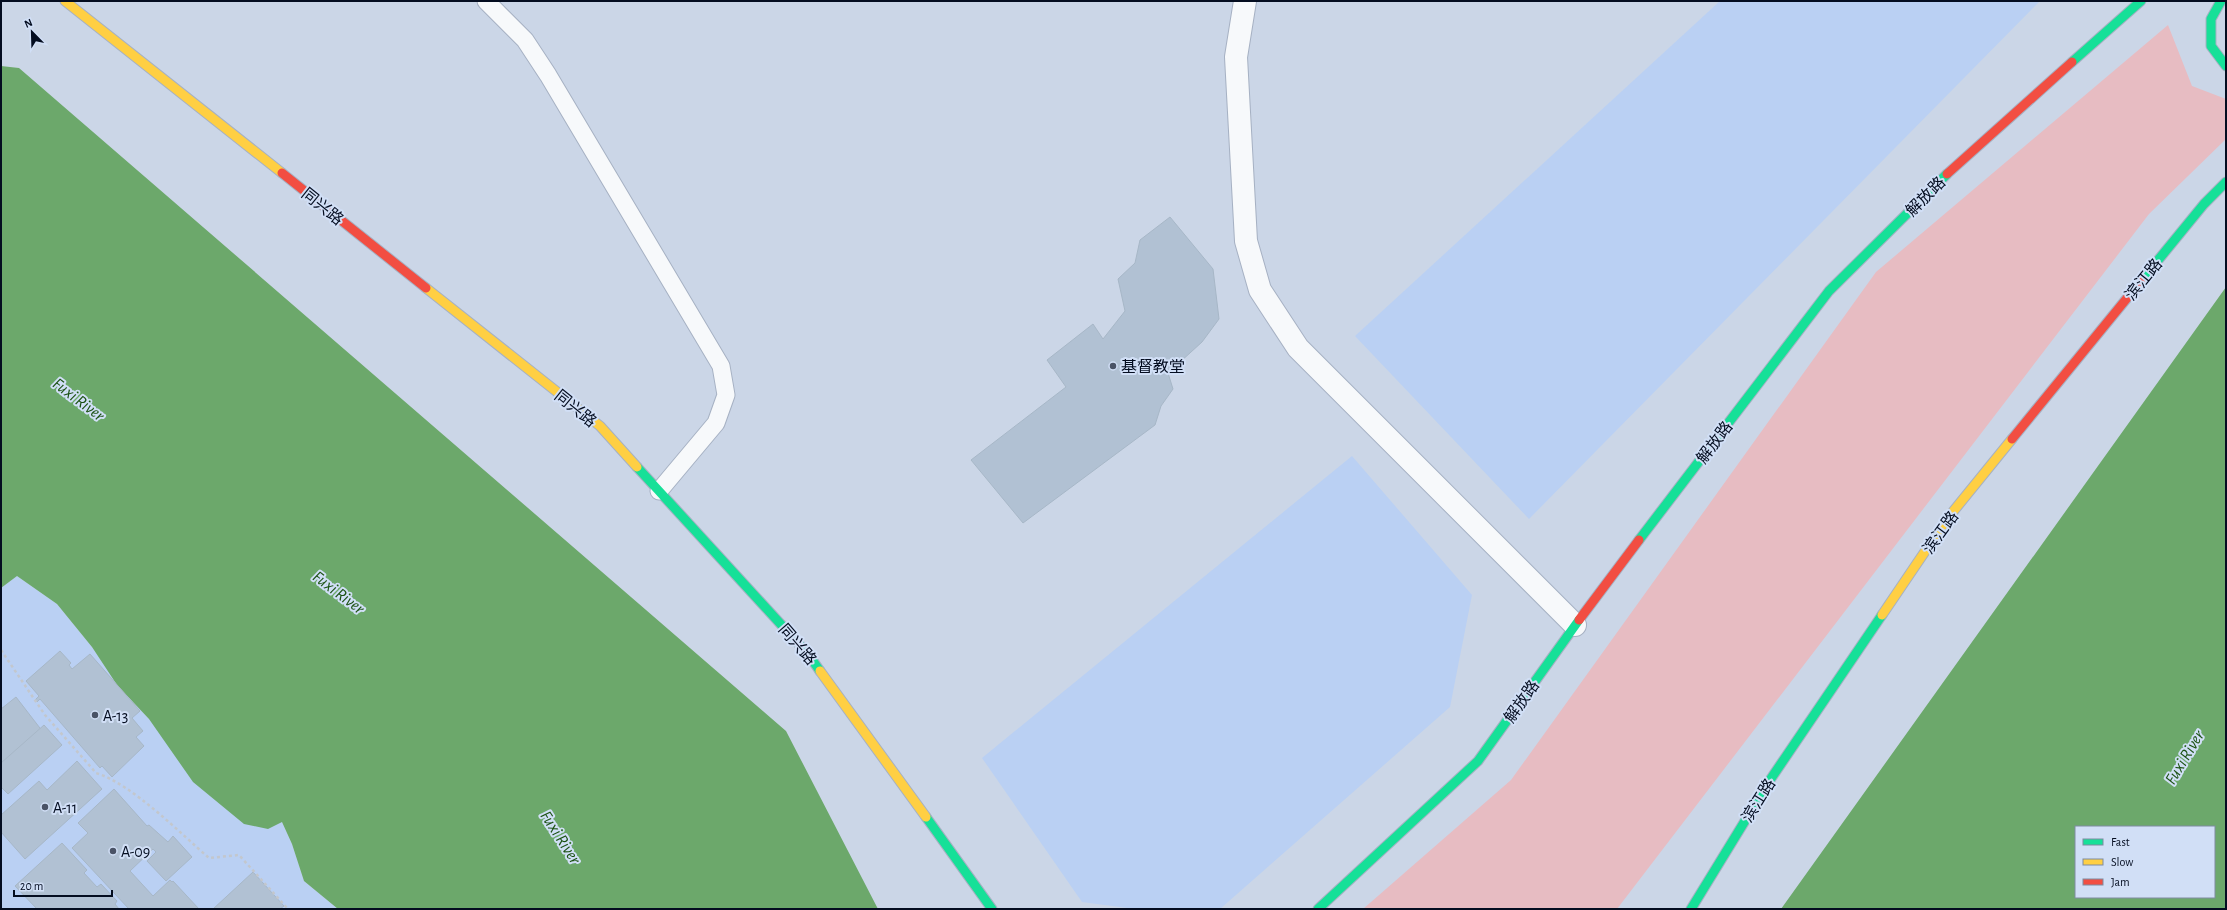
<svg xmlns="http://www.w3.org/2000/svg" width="2227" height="910" font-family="'Alegreya Sans','Noto Sans SC',sans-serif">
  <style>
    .built { fill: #bad0f3 }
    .green { fill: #e7bcc2 }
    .water { fill: #6ca86b; fill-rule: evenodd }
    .building { fill: #b1c1d3; stroke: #a7b7c7 }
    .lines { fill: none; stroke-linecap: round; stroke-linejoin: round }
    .lane-casing { stroke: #a6b1c3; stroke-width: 19 }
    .street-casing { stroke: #a6b1c3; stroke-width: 24 }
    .fast-casing { stroke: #a6b1c3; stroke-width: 11 }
    .slow-casing { stroke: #a6b1c3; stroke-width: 11 }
    .jam-casing { stroke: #a6b1c3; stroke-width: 11 }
    .path { stroke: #c3c7cd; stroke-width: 2.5; stroke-dasharray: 3 3; stroke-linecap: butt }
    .lane { stroke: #f7f9fb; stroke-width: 17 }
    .street { stroke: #f7f9fb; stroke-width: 22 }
    .fast { stroke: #16e098; stroke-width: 9 }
    .slow { stroke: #ffcf43; stroke-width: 9 }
    .jam { stroke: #f24e42; stroke-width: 9 }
    .poi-dot { fill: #4a5366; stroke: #d1dff6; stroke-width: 1.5 }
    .labels { text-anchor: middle; stroke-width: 4; stroke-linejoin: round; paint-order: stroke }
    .street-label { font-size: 16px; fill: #040d20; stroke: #d1dff6 }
    .poi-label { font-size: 16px; fill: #040d20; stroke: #d1dff6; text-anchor: start }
    .water-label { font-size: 17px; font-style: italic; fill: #1c5213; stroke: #d1dff6 }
  </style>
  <rect width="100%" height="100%" fill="#cbd6e7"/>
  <g class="built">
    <polygon points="1720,1 2040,1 1529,519 1355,336"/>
    <polygon points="1352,456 1472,595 1450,707 1220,909 1135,909 1082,902 982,758"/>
    <polygon points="17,576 57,604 92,647 117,685 149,719 282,822 292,844 304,881 338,909 1,909 1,588"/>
  </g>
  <polygon class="green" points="2168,25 2192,86 2226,99 2226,139 2149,214 1617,909 1363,909 1511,780 1876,272"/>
  <g class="water">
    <polygon points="1,66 19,68 786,731 878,909 338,909 304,881 292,844 282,822 268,829 244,824 193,782 149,719 117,685 92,647 57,604 17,576 1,588"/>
    <path d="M2226,287V909H1781ZM2076,827H2214V897H2076Z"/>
  </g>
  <g class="building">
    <polygon points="1170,217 1213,269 1219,319 1202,342 1168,373 1173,389 1161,406 1155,425 1023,523 971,460 1066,387 1047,360 1093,324 1103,339 1125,311 1118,279 1135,263 1140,240"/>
    <polygon points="60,651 71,663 69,665 72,669 90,654 140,711 132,718 143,731 136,737 144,746 112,777 102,766 100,768 40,699 37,702 35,700 39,696 26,681"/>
    <polygon points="16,697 43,732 1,766 1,709"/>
    <polygon points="44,725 62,745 8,794 1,787 1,763"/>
    <polygon points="77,761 102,789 25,859 1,832 1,815 39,781 47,790"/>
    <polygon points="114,789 147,826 149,825 168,842 173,836 192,857 166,881 147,861 156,852 153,849 130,871 153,896 170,880 172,882 173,881 199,909 129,909 72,848 88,833 78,823"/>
    <polygon points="62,843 87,870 84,873 97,887 101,884 117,901 115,904 119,909 37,909 15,886"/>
    <polygon points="253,872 284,906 280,909 213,909"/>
  </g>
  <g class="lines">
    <defs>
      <polyline id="lane" points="486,1 525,40 548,75 721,366 726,395 716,423 659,491"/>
      <polyline id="street" points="1245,1 1236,57 1246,241 1260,290 1298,348 1575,625"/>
      <g id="fast">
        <polyline points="2221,1 2211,19 2211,46 2226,66"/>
        <polyline points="2072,62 2141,1"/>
        <polyline points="2141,281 2204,204 2226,182"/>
        <polyline points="637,467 808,654 820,671"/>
        <polyline points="1639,540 1829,291 1947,174"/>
        <polyline points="926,817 992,909"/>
        <polyline points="1318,909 1478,761 1579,620"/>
        <polyline points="1691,909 1770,780 1882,615"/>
      </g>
      <g id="slow">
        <polyline points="65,1 282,173"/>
        <polyline points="426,288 600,426 637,467"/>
        <polyline points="1882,615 1947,519 2012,439"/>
        <polyline points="820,671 926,817"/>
      </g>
      <g id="jam">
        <polyline points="282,173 426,288"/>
        <polyline points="1947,174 2072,62"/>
        <polyline points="2012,439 2141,281"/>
        <polyline points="1579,620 1639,540"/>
      </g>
    </defs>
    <use href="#lane" class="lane-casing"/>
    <use href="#street" class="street-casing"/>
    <use href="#fast" class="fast-casing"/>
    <use href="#slow" class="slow-casing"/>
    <use href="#jam" class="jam-casing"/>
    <path class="path" d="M1,650L45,715L96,773C132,784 180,833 209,858L239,855L288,909"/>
    <use href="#lane" class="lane"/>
    <use href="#street" class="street"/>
    <use href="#fast" class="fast"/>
    <use href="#slow" class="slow"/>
    <use href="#jam" class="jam"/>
  </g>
  <g class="poi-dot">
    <circle cx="1113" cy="366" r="4"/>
    <circle cx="95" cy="715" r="4"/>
    <circle cx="45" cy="807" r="4"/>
    <circle cx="113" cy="851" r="4"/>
  </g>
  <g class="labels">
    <g class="street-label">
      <text transform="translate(1925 196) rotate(-45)" y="6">解放路</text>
      <text transform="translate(323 206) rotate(39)" y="6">同兴路</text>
      <text transform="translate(2143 279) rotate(-51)" y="6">滨江路</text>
      <text transform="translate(576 408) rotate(39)" y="6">同兴路</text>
      <text transform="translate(1714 442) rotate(-53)" y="6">解放路</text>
      <text transform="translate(1940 532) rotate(-54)" y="6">滨江路</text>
      <text transform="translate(798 644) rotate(49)" y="6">同兴路</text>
      <text transform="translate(1521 701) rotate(-55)" y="6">解放路</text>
      <text transform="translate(1758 800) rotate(-58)" y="6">滨江路</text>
    </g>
    <g class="poi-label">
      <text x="1121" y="372">基督教堂</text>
      <text x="103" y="721">A-13</text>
      <text x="53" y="813">A-11</text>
      <text x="121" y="857">A-09</text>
    </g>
    <g class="water-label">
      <text transform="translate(79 399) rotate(37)" y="6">Fuxi River</text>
      <text transform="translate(339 592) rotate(37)" y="6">Fuxi River</text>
      <text transform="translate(2184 757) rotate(-59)" y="6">Fuxi River</text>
      <text transform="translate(561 837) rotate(57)" y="6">Fuxi River</text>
    </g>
  </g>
  <rect width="2227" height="910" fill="none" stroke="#040d20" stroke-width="4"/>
  <rect x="2075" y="826" width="140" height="72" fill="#d1dff6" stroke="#7f8ba0"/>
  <rect x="2083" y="839" width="20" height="6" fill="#16e098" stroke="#7f8ba0"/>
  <text x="2111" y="846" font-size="12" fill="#040d20">Fast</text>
  <rect x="2083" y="859" width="20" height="6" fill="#ffcf43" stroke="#7f8ba0"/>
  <text x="2111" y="866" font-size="12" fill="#040d20">Slow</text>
  <rect x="2083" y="879" width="20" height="6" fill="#f24e42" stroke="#7f8ba0"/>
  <text x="2111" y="886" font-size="12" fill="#040d20">Jam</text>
  <g transform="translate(32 32) rotate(337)" stroke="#d1dff6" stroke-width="3" paint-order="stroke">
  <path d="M0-3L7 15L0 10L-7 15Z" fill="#040d20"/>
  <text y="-6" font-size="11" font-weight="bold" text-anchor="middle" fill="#040d20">N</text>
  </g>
  <path d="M14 890v6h98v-6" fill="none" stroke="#040d20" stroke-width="2"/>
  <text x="20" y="890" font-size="12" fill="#040d20" stroke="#d1dff6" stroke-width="3" paint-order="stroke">20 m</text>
</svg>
